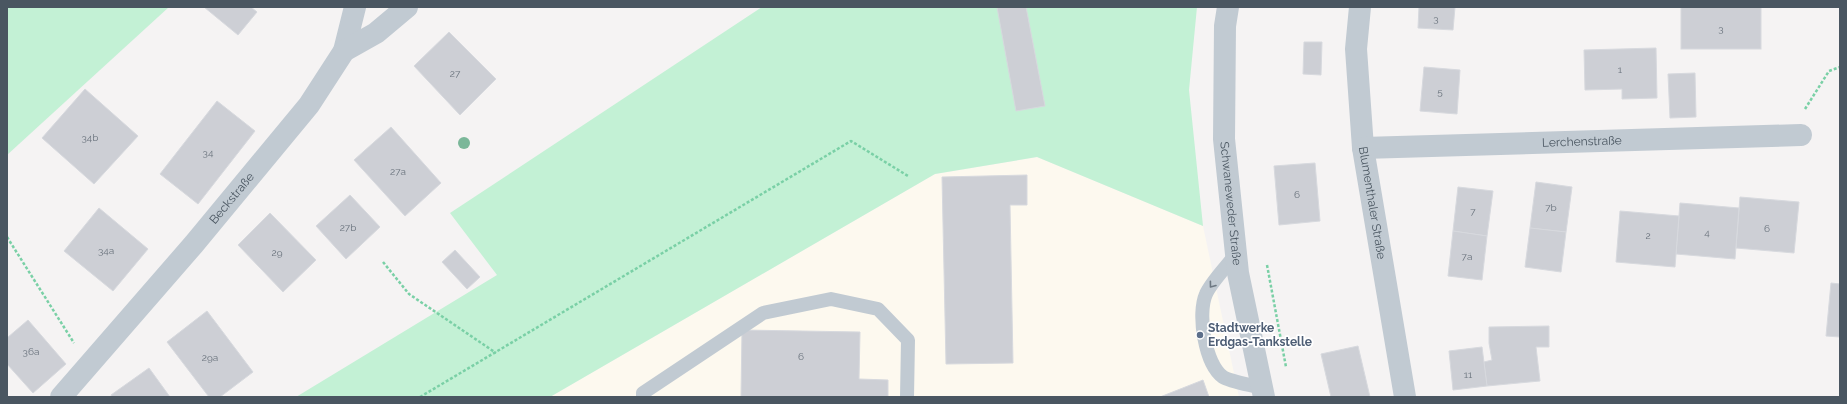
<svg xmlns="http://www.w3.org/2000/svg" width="1847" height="404" font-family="Raleway,sans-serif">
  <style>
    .commercial { fill: #fdf9ef }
    .green { fill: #c3f1d5 }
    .building { fill: #cdcfd5; stroke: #d7d9de }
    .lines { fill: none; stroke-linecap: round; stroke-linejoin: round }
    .path { stroke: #7ad0a6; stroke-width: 2.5; stroke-dasharray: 3 2; stroke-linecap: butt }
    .service { stroke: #c1cad2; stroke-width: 14 }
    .minor { stroke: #c1cad2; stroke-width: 22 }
    .tertiary { stroke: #c1cad2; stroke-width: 22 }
    .tree { fill: #7bb799 }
    .oneway { stroke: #6e7983 }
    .service-dot { fill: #5c6f8a; stroke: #fff; stroke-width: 1.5 }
    .labels { text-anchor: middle; stroke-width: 3.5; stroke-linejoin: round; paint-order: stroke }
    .number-label { font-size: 10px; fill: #6b747e }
    .street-label { font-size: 12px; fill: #4a5661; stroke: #fff }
    .service-label { font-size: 12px; font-weight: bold; fill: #4e5e75; stroke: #fff; text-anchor: start }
  </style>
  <rect width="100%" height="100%" fill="#f5f3f3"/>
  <polygon class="commercial" points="1037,157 1203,226 1239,397 550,397 935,174"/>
  <g class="green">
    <polygon points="7,7 169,7 7,155"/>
    <polygon points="762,7 1197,7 1189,90 1203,226 1037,157 935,174 550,397 296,397 497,275 450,213"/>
  </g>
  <g class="building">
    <polygon points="204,7 251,7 257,12 238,35"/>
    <polygon points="997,7 1026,7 1045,106 1016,111"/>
    <polygon points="1419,7 1455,7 1453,30 1418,28"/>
    <rect x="1681" y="7" width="80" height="42"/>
    <polygon points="449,32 496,79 460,115 414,66"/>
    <polygon points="1304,42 1322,42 1321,75 1303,74"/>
    <polygon points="1656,48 1657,98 1622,99 1622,89 1585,90 1584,50"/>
    <polygon points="1424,67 1460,70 1457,114 1420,111"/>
    <polygon points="1695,73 1696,117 1670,118 1668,74"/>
    <polygon points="85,89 138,136 94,184 42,138"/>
    <polygon points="217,101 255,131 198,204 160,174"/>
    <polygon points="391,127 441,183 405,216 354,160"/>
    <polygon points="1315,163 1320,221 1279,225 1274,166"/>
    <polygon points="1027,175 1027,205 1010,205 1013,363 946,364 942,177"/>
    <polygon points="1536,182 1572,187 1566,232 1530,228"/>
    <polygon points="1458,187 1493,191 1487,236 1453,231"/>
    <polygon points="350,195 380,227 346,259 316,226"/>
    <polygon points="1740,197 1799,202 1794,253 1736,248"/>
    <polygon points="1680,203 1739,208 1735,259 1676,254"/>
    <polygon points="99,208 148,249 113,291 64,251"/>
    <polygon points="1620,211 1679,216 1675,267 1616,262"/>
    <polygon points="270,213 316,260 283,292 238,245"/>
    <polygon points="1530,228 1566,232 1561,272 1525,267"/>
    <polygon points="1453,231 1487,236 1482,280 1448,276"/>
    <polygon points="455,250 480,277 467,289 442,262"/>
    <polygon points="1831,283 1840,284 1840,337 1826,336"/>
    <polygon points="207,311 253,372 220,397 209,397 167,342"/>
    <polygon points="28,320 66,364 33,393 7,364 7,338"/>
    <polygon points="1549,326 1549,347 1536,347 1540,381 1487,386 1484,362 1492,360 1489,343 1489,327"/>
    <polygon points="742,330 860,332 859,379 888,380 888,397 741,397"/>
    <polygon points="1358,346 1370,397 1331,397 1321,354"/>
    <polygon points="1482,347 1487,386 1453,390 1449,351"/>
    <polygon points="149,368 170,397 112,397 111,395"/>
    <polygon points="1203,380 1209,397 1160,397"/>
  </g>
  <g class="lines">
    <g class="path">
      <polyline points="1805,109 1829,71 1840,67"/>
      <polyline points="7,237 74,343"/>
      <polyline points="383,262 409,294 496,353"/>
      <polyline points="1267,265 1286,367"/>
      <polyline points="420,397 851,141 908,176"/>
    </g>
    <g class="service">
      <path d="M1236,254C1228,265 1211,282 1206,294C1197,314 1205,364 1223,377C1231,382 1252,385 1262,388"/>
      <polyline points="643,397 643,393 763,313 831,299 878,309 908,340 907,397"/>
    </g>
    <g class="minor">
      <path id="s1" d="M1360,7L1356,49L1363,148L1405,397"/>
      <polyline points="344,51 355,7"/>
      <path id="s2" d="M1363,148L1801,135"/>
      <path id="s3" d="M61,397L194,244L309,105L344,51L376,33L407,7"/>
    </g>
    <path class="tertiary" id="s4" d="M1228,7L1225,26L1224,139L1238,273L1264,397"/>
  </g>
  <circle class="tree" cx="464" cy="143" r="6"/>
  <defs><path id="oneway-chevron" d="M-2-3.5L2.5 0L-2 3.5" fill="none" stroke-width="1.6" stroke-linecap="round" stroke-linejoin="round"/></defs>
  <use class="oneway" href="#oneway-chevron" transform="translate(1212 285) rotate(127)"/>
  <circle class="service-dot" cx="1200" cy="335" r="4"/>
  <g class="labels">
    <g class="number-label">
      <text x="1436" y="22">3</text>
      <text x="1721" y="32">3</text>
      <text x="1620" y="73">1</text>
      <text x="455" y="77">27</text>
      <text x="1440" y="95">5</text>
      <text x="90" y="141">34b</text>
      <text x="208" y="156">34</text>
      <text x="398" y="175">27a</text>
      <text x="1297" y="198">6</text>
      <text x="1551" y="211">7b</text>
      <text x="1473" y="215">7</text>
      <text x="348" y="231">27b</text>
      <text x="1767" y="232">6</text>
      <text x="1707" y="236">4</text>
      <text x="1648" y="239">2</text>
      <text x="106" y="254">34a</text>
      <text x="277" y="256">29</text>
      <text x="1467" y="260">7a</text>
      <text x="31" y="355">36a</text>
      <text x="801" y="360">6</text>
      <text x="210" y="361">29a</text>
      <text x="1468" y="378">11</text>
    </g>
    <g class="street-label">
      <text dy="4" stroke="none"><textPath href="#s2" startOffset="219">Lerchenstraße</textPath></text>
      <text dy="4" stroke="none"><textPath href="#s3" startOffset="262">Beckstraße</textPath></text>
      <text dy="4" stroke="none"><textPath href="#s4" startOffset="197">Schwaneweder Straße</textPath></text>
      <text dy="4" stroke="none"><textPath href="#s1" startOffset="197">Blumenthaler Straße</textPath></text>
    </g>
    <g class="service-label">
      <text x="1208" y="332">Stadtwerke<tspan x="1208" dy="14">Erdgas-Tankstelle</tspan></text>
    </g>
  </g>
  <rect width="1847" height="404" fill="none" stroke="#4a5661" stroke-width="16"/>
</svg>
